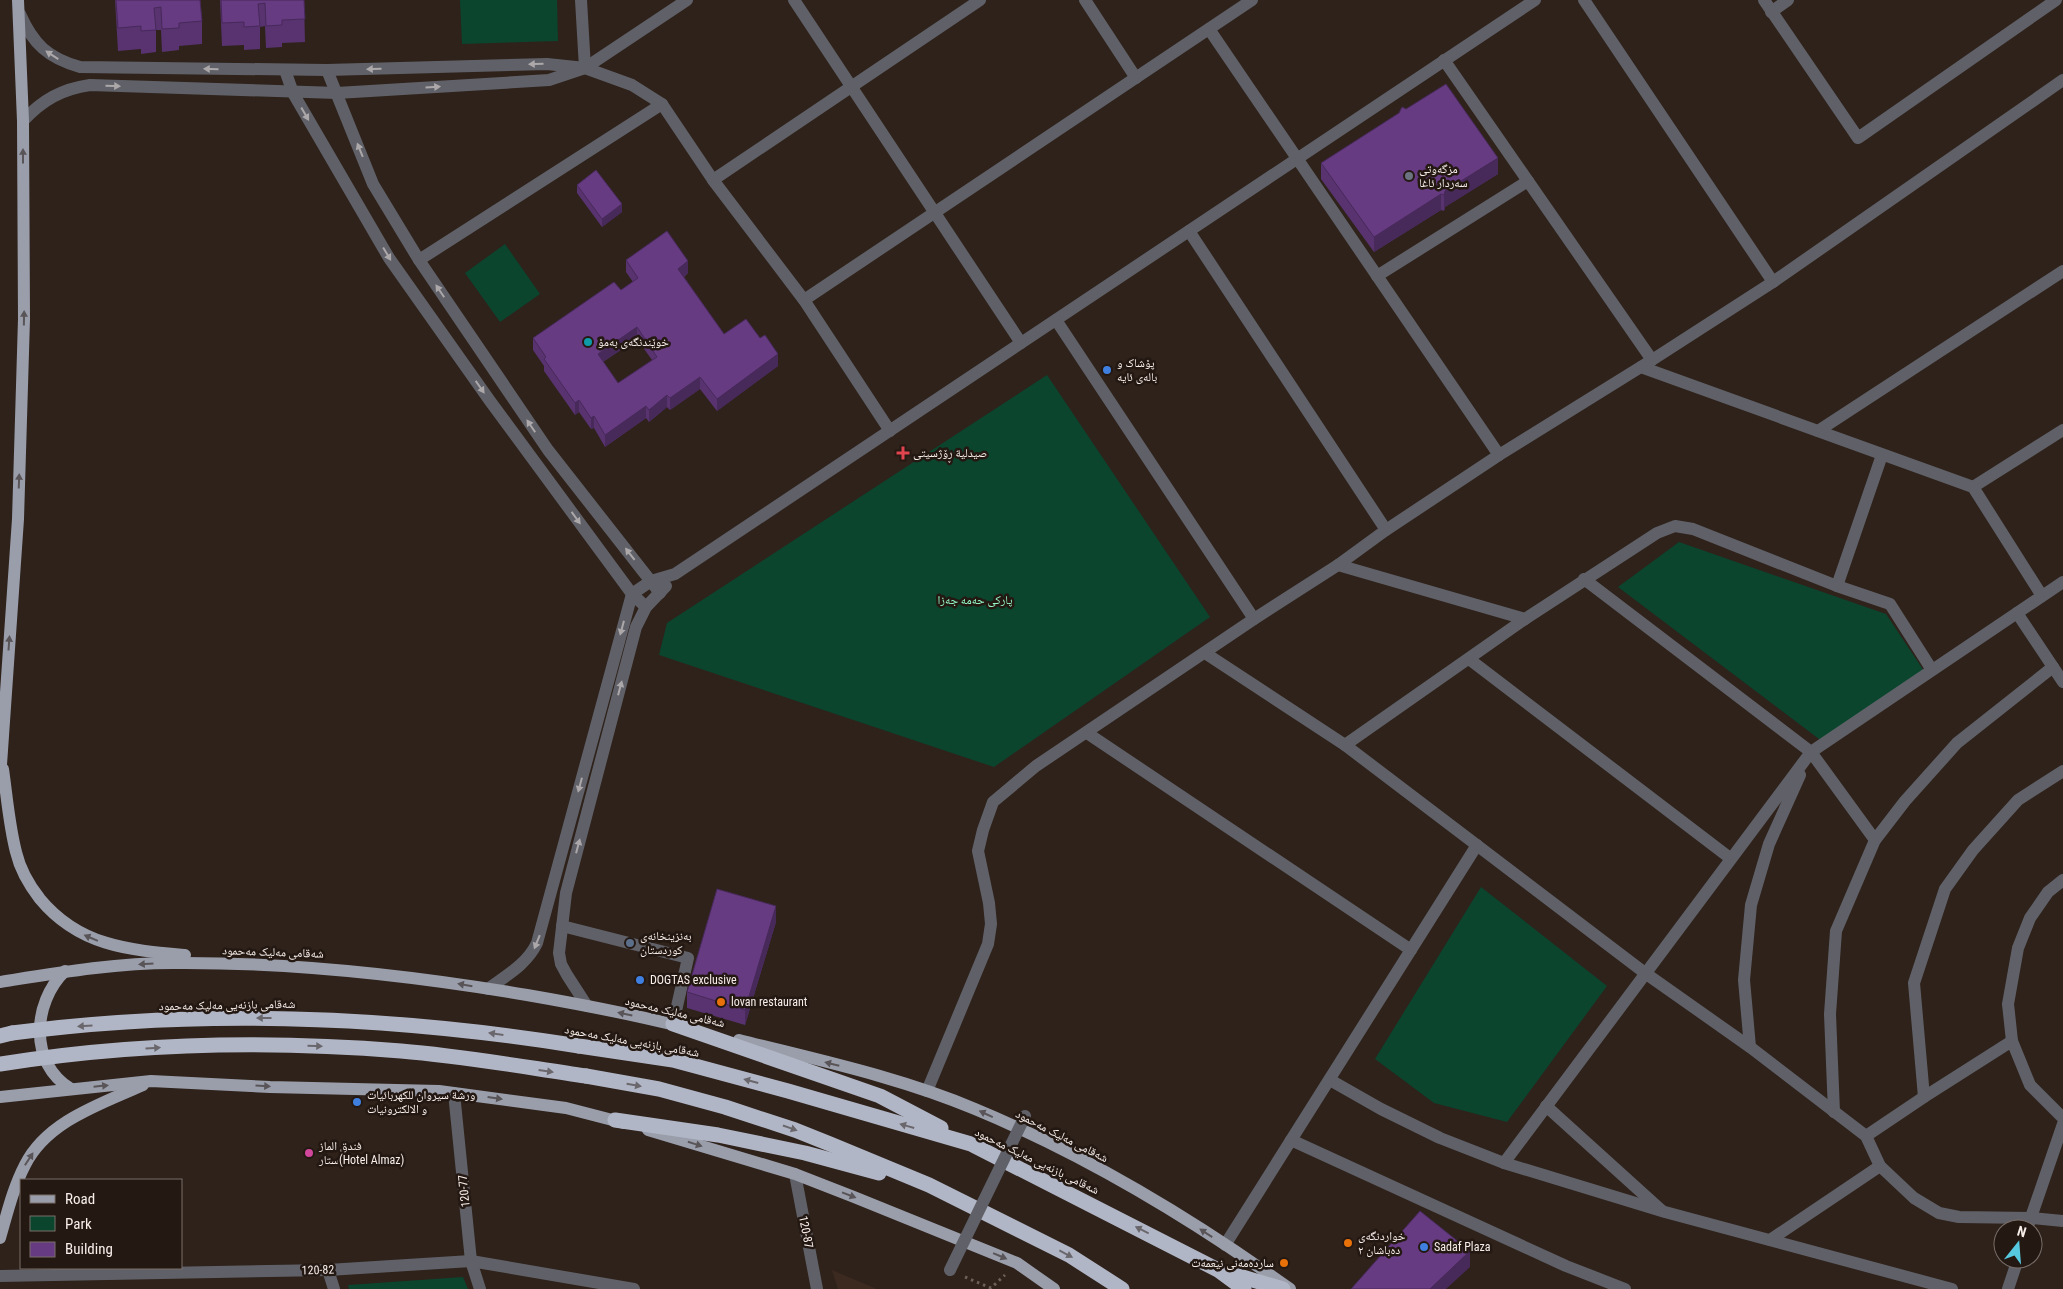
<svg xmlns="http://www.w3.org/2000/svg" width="2063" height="1289" font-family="'Roboto Condensed','Noto Naskh Arabic',sans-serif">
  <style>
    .built { fill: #3c2920 }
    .green { fill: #0b452e }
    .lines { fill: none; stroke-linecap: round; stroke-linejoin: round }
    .path { stroke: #6c615a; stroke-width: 3; stroke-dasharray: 2.5 4; stroke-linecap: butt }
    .minor { stroke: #606168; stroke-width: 12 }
    .major { stroke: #9a9eab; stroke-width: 12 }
    .highway { stroke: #b1b6c6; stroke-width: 15 }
    .minor-bridge { stroke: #606168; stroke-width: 12 }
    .highway-bridge { stroke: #b1b6c6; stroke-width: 15 }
    .wall { fill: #58336f; fill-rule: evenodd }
    .shaded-wall { fill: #47295a }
    .building { fill: #663b81; stroke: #47295a; fill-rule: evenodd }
    .oneway { fill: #aca8aa }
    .oneway2 { fill: #595457 }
    .oneway3 { fill: #6a676c }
    .worship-dot { fill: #6b7280; stroke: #241812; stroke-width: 2 }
    .culture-dot { fill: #0f9aa8; stroke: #241812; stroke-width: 2 }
    .shop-dot { fill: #3f7fe0; stroke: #241812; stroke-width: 2 }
    .health-dot { fill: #e0444e; stroke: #241812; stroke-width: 2 }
    .service-dot { fill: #5c6f8a; stroke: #241812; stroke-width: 2 }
    .food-dot { fill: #e8710a; stroke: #241812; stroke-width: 2 }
    .hotel-dot { fill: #d1479c; stroke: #241812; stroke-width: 2 }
    .labels { text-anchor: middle; stroke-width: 5; stroke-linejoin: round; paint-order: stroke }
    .poi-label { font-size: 12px; fill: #f8efeb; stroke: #241812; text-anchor: start }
    .park-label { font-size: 12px; fill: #96fbc8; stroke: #241812 }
    .street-label { font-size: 12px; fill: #f8efeb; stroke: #241812 }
  </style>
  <rect width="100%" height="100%" fill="#2e221b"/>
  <polygon class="built" points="832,1270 877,1289 838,1289"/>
  <g class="green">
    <polygon points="460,0 557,0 558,41 462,44"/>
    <polygon points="505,244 540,294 500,322 465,273"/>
    <polygon points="1047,375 1210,617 994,767 659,655 667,623"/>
    <polygon points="1679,542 1886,614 1928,677 1827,745 1618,587"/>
    <polygon points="1481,887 1607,986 1507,1122 1434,1103 1375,1059"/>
    <polygon points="463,1277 468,1289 349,1289 348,1285"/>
  </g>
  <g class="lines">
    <polyline class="path" points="965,1277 991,1288 1005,1275"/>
    <g class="minor">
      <polyline points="581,0 585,68"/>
      <polyline points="794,0 1021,343"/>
      <polyline points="1085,0 1136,78"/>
      <polyline points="1584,0 1773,282"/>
      <polyline points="1764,0 1858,138 2056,0"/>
      <polyline points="1771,12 1788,0"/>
      <path d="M20,14C33,44 48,58 80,67L327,70L547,64L585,68L632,85L662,104L713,180L804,300L890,431"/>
      <polyline points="1209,29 1499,455"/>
      <polyline points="1444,60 1652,360"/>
      <polyline points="285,70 293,93 389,258 490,401 632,594 646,607"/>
      <polyline points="327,70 373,184 419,260 548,450 660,593"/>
      <path d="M23,121C42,100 62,89 90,85L337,93L549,80L585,68L687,0"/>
      <polyline points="713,180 980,0"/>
      <polyline points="1189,231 1386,530"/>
      <polyline points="419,260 662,104"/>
      <polyline points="1377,276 1528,181"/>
      <polyline points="804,300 1252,0"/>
      <polyline points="1056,320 1254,619"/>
      <polyline points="1641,367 1973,487 2042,596"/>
      <polyline points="1818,431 2063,271"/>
      <polyline points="1973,487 2063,430"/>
      <polyline points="1338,565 1525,619"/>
      <polyline points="1584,579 1811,752 1875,840"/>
      <polyline points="1837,586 1882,455"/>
      <polyline points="2017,613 2063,682"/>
      <polyline points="1205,653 1345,745 1645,973 1750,1047 1866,1136 1880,1166 1914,1198 1939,1213 1959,1217 2031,1218 2063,1221"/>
      <polyline points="1469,659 1730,858"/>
      <polyline points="1087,733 1411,950"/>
      <polyline points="1345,745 1525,619 1657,533 1675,526 1693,529 1837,586 1890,604 1932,670"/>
      <polyline points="2063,880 2048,892 2030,918 2018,948 2008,1004 2012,1041 2030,1085 2063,1118"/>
      <polyline points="562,926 688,958 673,1024"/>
      <path d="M488,989C507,975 527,964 537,943L632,594L651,581L675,574L1535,0"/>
      <polyline points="587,1006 567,975 561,964 559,953 566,893 636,627 646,607 666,586"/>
      <polyline points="1750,1047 1744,980 1751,905 1769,844 1800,775"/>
      <polyline points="1330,1080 1381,1109 1440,1138 1504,1163 1665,1212 1952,1289"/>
      <polyline points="927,1091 988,944 991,924 989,903 978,851 983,830 993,802 1036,766 1254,619 1338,565 1386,530 1499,455 1652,360 1773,282 2063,80"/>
      <polyline points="454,1093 471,1261 480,1289"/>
      <polyline points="1924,1097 1914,983 1945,889 1973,850 2018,800 2063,771"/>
      <polyline points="1546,1106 1661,1210"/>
      <polyline points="1834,1112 1830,1014 1836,931 1875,840 1905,801 1957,743 2053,667"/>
      <polyline points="1866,1136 1924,1097 2012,1041"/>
      <polyline points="1291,1140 1566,1266 1625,1289"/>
      <polyline points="1504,1163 1811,752 2063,582"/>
      <polyline points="795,1174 817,1289"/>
      <polyline points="2027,1229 2063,1124"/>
      <polyline points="1770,1240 1880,1166"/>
      <polyline points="1225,1245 1477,845"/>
      <polyline points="328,1270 334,1289"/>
      <polyline points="0,1276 328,1270 471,1261 634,1289"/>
      <polyline points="2008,1289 2018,1259"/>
    </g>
    <g class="major">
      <path d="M3,769C7,797 9,825 16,852C20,869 29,885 40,899C79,946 128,950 185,955"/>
      <polyline points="0,779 18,519 24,319 23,121 18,0"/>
      <path d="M65,971C32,1003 29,1064 71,1089"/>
      <path d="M0,982C57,973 115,963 173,963C293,962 409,975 527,995C579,1004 631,1014 683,1027"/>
      <path d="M739,1040C818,1060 899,1077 975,1109C1086,1155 1192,1219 1290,1289"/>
      <polyline points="0,1097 151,1081 270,1087 439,1091 566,1108 624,1123"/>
      <polyline points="648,1130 795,1174 854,1197 1017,1263 1054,1289"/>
      <path d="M0,1238C7,1214 13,1188 25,1165C47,1121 101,1104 143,1085"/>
    </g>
    <g class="highway">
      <polyline points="673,1024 880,1096 941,1128"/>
      <polyline points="0,1036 12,1033"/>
      <polyline points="579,1046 673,1060 788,1091 971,1144 1218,1270 1244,1289"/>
      <polyline points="586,1076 659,1089 725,1107 795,1130 830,1144 929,1185 1069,1255 1122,1289"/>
      <polyline points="615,1120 718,1135 805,1153 879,1173"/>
      <polyline points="1229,1273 1283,1289"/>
    </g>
    <polyline class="minor-bridge" points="950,1270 1025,1116"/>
    <g class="highway-bridge">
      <path d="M12,1033C201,1008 392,1016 579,1046"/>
      <path d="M0,1064C132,1043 268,1040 401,1051C463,1056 524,1067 586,1076"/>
    </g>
  </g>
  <g class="wall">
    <polygon points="115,0 200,0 202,21 202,44 179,46 179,50 162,52 161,30 156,30 156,52 141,54 141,49 118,51"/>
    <polygon points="220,0 304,0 305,42 282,43 282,47 266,48 265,26 260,27 260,49 244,50 244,45 222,46"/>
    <polygon points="1321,163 1498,174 1445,207 1444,211 1441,210 1374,252 1321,179"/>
    <polygon points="577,185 622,212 602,227 577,193"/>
    <path d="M626,260L688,273L684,277L724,334L778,366L717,411L700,389L670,410L667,407L649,422L646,418L605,447L594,428L591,429L579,412L575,415L544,371V366L533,350V338L621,290L633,282L626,272ZM637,339L652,360L618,383L603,362Z"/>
    <polygon points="776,922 745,1025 687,1008 687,992"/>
  </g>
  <g class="shaded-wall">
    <polygon points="1498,158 1498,174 1445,207 1444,211 1444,195 1445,191"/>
    <polygon points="1441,194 1441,210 1374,252 1374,237"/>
    <polygon points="622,204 622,212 602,227 602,219"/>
    <polygon points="688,261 688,273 678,280 678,269"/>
    <polygon points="637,327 637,339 598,365 598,354"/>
    <polygon points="778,354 778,366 717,411 717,399"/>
    <polygon points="700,377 700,389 670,410 670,398"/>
    <polygon points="667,395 667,407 649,422 649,410"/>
    <polygon points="579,400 579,412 575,415 575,403"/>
    <polygon points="646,406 646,418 605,447 605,435"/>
    <polygon points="594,416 594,428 591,429 591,418"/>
    <polygon points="776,906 776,922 745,1025 745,1010"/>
    <polygon points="1470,1251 1470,1267 1446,1289 1430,1289"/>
  </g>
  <g class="building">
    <polygon points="116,0 200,0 202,21 179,23 179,28 162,29 161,7 154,8 156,30 141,31 141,26 118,28"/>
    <polygon points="221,0 304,0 305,19 282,20 282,25 266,26 265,3 258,4 260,26 244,27 244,22 222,23"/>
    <polygon points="1446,84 1498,158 1445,191 1444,195 1441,194 1374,237 1321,163 1399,113 1402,107 1406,109"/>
    <polygon points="596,170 622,204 602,219 577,185"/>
    <path d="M667,231L688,261L678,269L724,334L746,319L760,338L765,335L778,354L717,399L700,377L670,398L667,395L649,410L646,406L605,435L594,416L591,418L579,400L575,403L544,359L546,357L533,338L614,282L621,290L638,278L626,260ZM637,327L657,357L618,383L598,354Z"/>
    <polygon points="717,889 776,906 745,1010 687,992"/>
    <polygon points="1420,1211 1470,1251 1430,1289 1351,1289"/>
  </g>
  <defs><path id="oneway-solid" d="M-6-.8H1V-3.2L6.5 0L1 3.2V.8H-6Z" transform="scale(1.25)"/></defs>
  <g class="oneway">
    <use href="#oneway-solid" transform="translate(52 55) rotate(-147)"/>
    <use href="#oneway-solid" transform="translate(536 64) rotate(178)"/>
    <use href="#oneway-solid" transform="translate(211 69) rotate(-179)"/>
    <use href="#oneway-solid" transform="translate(374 69) rotate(178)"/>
    <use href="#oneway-solid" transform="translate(113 86) rotate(2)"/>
    <use href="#oneway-solid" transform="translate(433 87) rotate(-4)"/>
    <use href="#oneway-solid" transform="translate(305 114) rotate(60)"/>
    <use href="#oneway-solid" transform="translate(360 150) rotate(-112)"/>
    <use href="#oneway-solid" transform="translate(387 254) rotate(59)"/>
    <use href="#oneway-solid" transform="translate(440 291) rotate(-124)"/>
    <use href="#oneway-solid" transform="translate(480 387) rotate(55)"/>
    <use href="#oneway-solid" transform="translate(531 426) rotate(-124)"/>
    <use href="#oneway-solid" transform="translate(576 518) rotate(54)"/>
    <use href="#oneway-solid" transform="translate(630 554) rotate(-128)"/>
    <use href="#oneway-solid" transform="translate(622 628) rotate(105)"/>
    <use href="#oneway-solid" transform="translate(620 688) rotate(-75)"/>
    <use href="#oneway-solid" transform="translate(580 785) rotate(105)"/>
    <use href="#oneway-solid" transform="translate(578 846) rotate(-75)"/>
    <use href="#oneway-solid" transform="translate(537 942) rotate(112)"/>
  </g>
  <g class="oneway2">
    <use href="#oneway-solid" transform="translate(23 156) rotate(-90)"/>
    <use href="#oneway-solid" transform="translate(24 318) rotate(-89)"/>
    <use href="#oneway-solid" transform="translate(19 481) rotate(-88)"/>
    <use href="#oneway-solid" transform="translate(9 643) rotate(-86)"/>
    <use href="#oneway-solid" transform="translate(91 938) rotate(-157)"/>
    <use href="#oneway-solid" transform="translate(146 964) rotate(176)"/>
    <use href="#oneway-solid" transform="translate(465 985) rotate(-170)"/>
    <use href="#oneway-solid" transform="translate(625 1014) rotate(-168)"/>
    <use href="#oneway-solid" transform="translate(832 1064) rotate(-166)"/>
    <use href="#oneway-solid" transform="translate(101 1086) rotate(-6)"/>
    <use href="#oneway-solid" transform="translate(263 1086) rotate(3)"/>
    <use href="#oneway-solid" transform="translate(495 1098) rotate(8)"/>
    <use href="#oneway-solid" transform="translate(986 1114) rotate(-155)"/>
    <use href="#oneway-solid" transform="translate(695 1144) rotate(17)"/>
    <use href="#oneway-solid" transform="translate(29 1159) rotate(-57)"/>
    <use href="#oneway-solid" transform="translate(849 1195) rotate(21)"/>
    <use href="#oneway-solid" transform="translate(1206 1233) rotate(-147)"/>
    <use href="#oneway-solid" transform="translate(1000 1256) rotate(23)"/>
  </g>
  <g class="oneway3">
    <use href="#oneway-solid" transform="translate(264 1018) rotate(-180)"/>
    <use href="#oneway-solid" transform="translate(85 1026) rotate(176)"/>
    <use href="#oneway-solid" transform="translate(496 1034) rotate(-172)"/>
    <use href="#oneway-solid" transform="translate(315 1046) rotate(1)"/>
    <use href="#oneway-solid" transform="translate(153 1048) rotate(-3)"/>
    <use href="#oneway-solid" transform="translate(546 1071) rotate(8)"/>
    <use href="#oneway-solid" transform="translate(751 1081) rotate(-165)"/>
    <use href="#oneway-solid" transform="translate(634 1085) rotate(10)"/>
    <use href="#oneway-solid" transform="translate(907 1126) rotate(-164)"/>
    <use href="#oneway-solid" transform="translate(790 1128) rotate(19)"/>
    <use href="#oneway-solid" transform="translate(1142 1230) rotate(-153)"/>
    <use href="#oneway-solid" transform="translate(1066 1254) rotate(28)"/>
  </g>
  <circle class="worship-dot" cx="1409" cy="176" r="5"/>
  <circle class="culture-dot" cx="588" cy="342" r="5"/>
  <g class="shop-dot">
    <circle cx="1107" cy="370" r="5"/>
    <circle cx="640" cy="980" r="5"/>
    <circle cx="357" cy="1102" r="5"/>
    <circle cx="1424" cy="1247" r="5"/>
  </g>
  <path class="health-dot" d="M900.5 445.5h5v5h5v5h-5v5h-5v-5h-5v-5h5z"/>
  <circle class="service-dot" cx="630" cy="943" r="5"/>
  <g class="food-dot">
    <circle cx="721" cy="1002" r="5"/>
    <circle cx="1348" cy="1243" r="5"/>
    <circle cx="1284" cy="1263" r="5"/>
  </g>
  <circle class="hotel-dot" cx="309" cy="1153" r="5"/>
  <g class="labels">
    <g class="poi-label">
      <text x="1419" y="173">مزگەوتی<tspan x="1419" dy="14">سەردار ئاغا</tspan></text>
      <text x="598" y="346">خوێندنگەی بەمۆ</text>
      <text x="1117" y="367">پۆشاک و<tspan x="1117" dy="14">بالەی ئایە</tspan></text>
      <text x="913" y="457">صيدلية ڕۆژسیتی</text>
      <text x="640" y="940">بەنزینخانەی<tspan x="640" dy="14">کوردستان</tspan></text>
      <text x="650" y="984">DOGTAS exclusive</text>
      <text x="731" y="1006">lovan restaurant</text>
      <text x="367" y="1099">ورشة سيروان للكهربائيات<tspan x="367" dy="14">و الالكترونيات</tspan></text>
      <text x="319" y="1150">فندق الماز<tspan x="319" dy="14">ستار(Hotel Almaz)</tspan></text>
      <text x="1358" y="1240">خواردنگەی<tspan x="1358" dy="14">دەباشان ٢</tspan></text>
      <text x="1434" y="1251">Sadaf Plaza</text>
      <text x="1274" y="1267" text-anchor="end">ساردەمەنی نیعمەت</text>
    </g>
    <g class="park-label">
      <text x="975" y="604">پارکی حەمە جەزا</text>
    </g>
    <g class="street-label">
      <text transform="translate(273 952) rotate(2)" y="4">شەقامی مەلیک مەحمود</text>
      <text transform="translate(227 1005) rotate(-1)" y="4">شەقامی بازنەیی مەلیک مەحمود</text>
      <text transform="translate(675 1012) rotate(13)" y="4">شەقامی مەلیک مەحمود</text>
      <text transform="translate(632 1041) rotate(10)" y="4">شەقامی بازنەیی مەلیک مەحمود</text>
      <text transform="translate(1062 1136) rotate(27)" y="4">شەقامی مەلیک مەحمود</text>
      <text transform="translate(1037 1161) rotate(26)" y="4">شەقامی بازنەیی مەلیک مەحمود</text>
      <text transform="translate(464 1191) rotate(-96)" y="4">120-77</text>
      <text transform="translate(806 1232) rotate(79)" y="4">120-87</text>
      <text transform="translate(318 1270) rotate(-2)" y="4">120-82</text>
    </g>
  </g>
  <rect x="20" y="1179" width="162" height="90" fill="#241812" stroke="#796e69"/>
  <rect x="30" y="1195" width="25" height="8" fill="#9a9eab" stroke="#796e69"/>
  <text x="65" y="1204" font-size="15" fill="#f8efeb">Road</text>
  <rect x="30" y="1216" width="25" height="15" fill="#0b452e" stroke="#796e69"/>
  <text x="65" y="1229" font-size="15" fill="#f8efeb">Park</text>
  <rect x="30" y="1242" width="25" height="15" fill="#663b81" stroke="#796e69"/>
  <text x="65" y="1254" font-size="15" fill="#f8efeb">Building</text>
  <g transform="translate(2018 1244) rotate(17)"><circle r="24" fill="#241812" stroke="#796e69"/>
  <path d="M0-4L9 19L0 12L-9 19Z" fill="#56c9e1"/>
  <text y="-8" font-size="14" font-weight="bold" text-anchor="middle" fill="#f8efeb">N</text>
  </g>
</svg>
